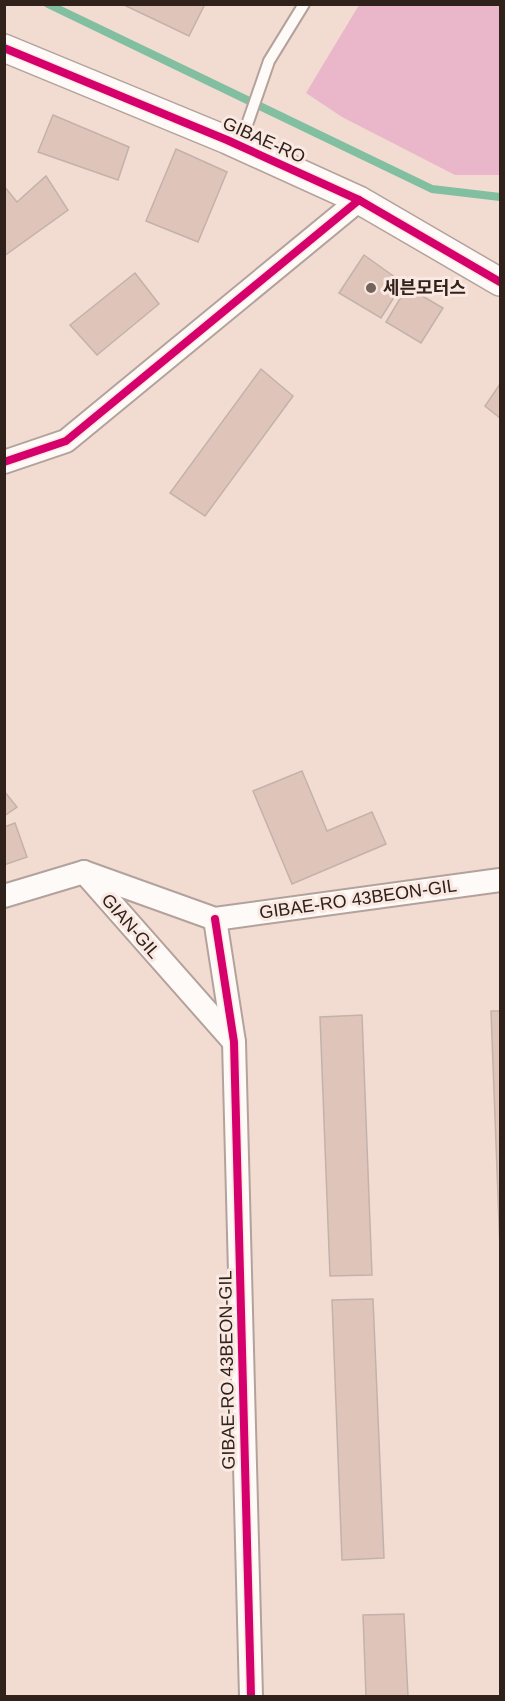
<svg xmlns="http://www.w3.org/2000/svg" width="505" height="1701" font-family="Helvetica,'Noto Sans KR',sans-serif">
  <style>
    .forest { fill: #eab6ca }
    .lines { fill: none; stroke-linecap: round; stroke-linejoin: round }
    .stream { stroke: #82bfa1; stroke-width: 8 }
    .building { fill: #dec4b9; stroke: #c3b2ab; stroke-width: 1.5 }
    .service-casing { stroke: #b3a29b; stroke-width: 14 }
    .minor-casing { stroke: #b3a29b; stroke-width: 26 }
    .tertiary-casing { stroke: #b3a29b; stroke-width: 30 }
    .service { stroke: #fdfaf8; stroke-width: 10 }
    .minor { stroke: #fdfaf8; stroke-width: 22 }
    .tertiary { stroke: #fdfaf8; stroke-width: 27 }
    .cycleway-casing { stroke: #fae9e2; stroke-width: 11 }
    .cycleway { stroke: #d6006c; stroke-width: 8 }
    .poi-dot { fill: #74635b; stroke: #fae9e2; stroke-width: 2 }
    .labels { text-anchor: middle; stroke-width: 6; stroke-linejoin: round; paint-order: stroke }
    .street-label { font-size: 18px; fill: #30221b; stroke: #fae9e2 }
    .poi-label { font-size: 18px; font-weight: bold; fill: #30221b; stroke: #fae9e2; text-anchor: start }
  </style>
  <rect width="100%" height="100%" fill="#f2dcd2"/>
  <polygon class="forest" points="359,5 500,5 500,175 455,175 342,117 306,93"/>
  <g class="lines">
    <polyline class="stream" points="48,4 432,189 500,197"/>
  </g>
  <g class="building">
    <polygon points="122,4 205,4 189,36"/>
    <polygon points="53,115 129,147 118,180 38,152"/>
    <polygon points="176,149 227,172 198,242 146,221"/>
    <polygon points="46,176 68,210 4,256 4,186 17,202"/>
    <polygon points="364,255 403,283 381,318 339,293"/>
    <polygon points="135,273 159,304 97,355 70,325"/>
    <polygon points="407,287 443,308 421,343 386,322"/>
    <polygon points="261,369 293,396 205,516 170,493"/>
    <polygon points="500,384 500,418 485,406"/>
    <polygon points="302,771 327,831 372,812 386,844 292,884 253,791"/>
    <polygon points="4,791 17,807 4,816"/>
    <polygon points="15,823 27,857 4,865 4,827"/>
    <polygon points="491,1011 500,1011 500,1250"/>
    <polygon points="362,1015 372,1275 330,1276 320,1017"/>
    <polygon points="373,1299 384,1558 342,1560 332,1300"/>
    <polygon points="404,1614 408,1696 366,1696 363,1615"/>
  </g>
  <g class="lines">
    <defs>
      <polyline id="service" points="240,145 269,61 304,4"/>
      <g id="minor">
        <polyline points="4,462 66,441 359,200"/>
        <polyline points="84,872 215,919 500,880"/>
        <polyline points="4,896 84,872 234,1042"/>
        <polyline points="215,919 234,1042 251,1696"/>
      </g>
      <polyline id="tertiary" points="4,48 227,140 359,200 500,282"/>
    </defs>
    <use href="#service" class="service-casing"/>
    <use href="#minor" class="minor-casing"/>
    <use href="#tertiary" class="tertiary-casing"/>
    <use href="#service" class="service"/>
    <use href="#minor" class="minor"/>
    <use href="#tertiary" class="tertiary"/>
    <defs>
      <g id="cycleway">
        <polyline points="4,48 227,140 359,200 500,282"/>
        <polyline points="4,462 66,441 359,200"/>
        <polyline points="215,919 234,1042 251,1696"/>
      </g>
    </defs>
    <use href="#cycleway" class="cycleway-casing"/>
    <use href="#cycleway" class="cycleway"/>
  </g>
  <circle class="poi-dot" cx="371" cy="288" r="6"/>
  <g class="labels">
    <g class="street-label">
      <text transform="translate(264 140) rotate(24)" y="6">GIBAE-RO</text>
      <text transform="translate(358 899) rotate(-8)" y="6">GIBAE-RO 43BEON-GIL</text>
      <text transform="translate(131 926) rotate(49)" y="6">GIAN-GIL</text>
      <text transform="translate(227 1370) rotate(-91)" y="6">GIBAE-RO 43BEON-GIL</text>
    </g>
    <g class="poi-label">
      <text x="383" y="294">세븐모터스</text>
    </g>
  </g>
  <rect width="505" height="1701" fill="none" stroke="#30221b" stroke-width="12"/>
</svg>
